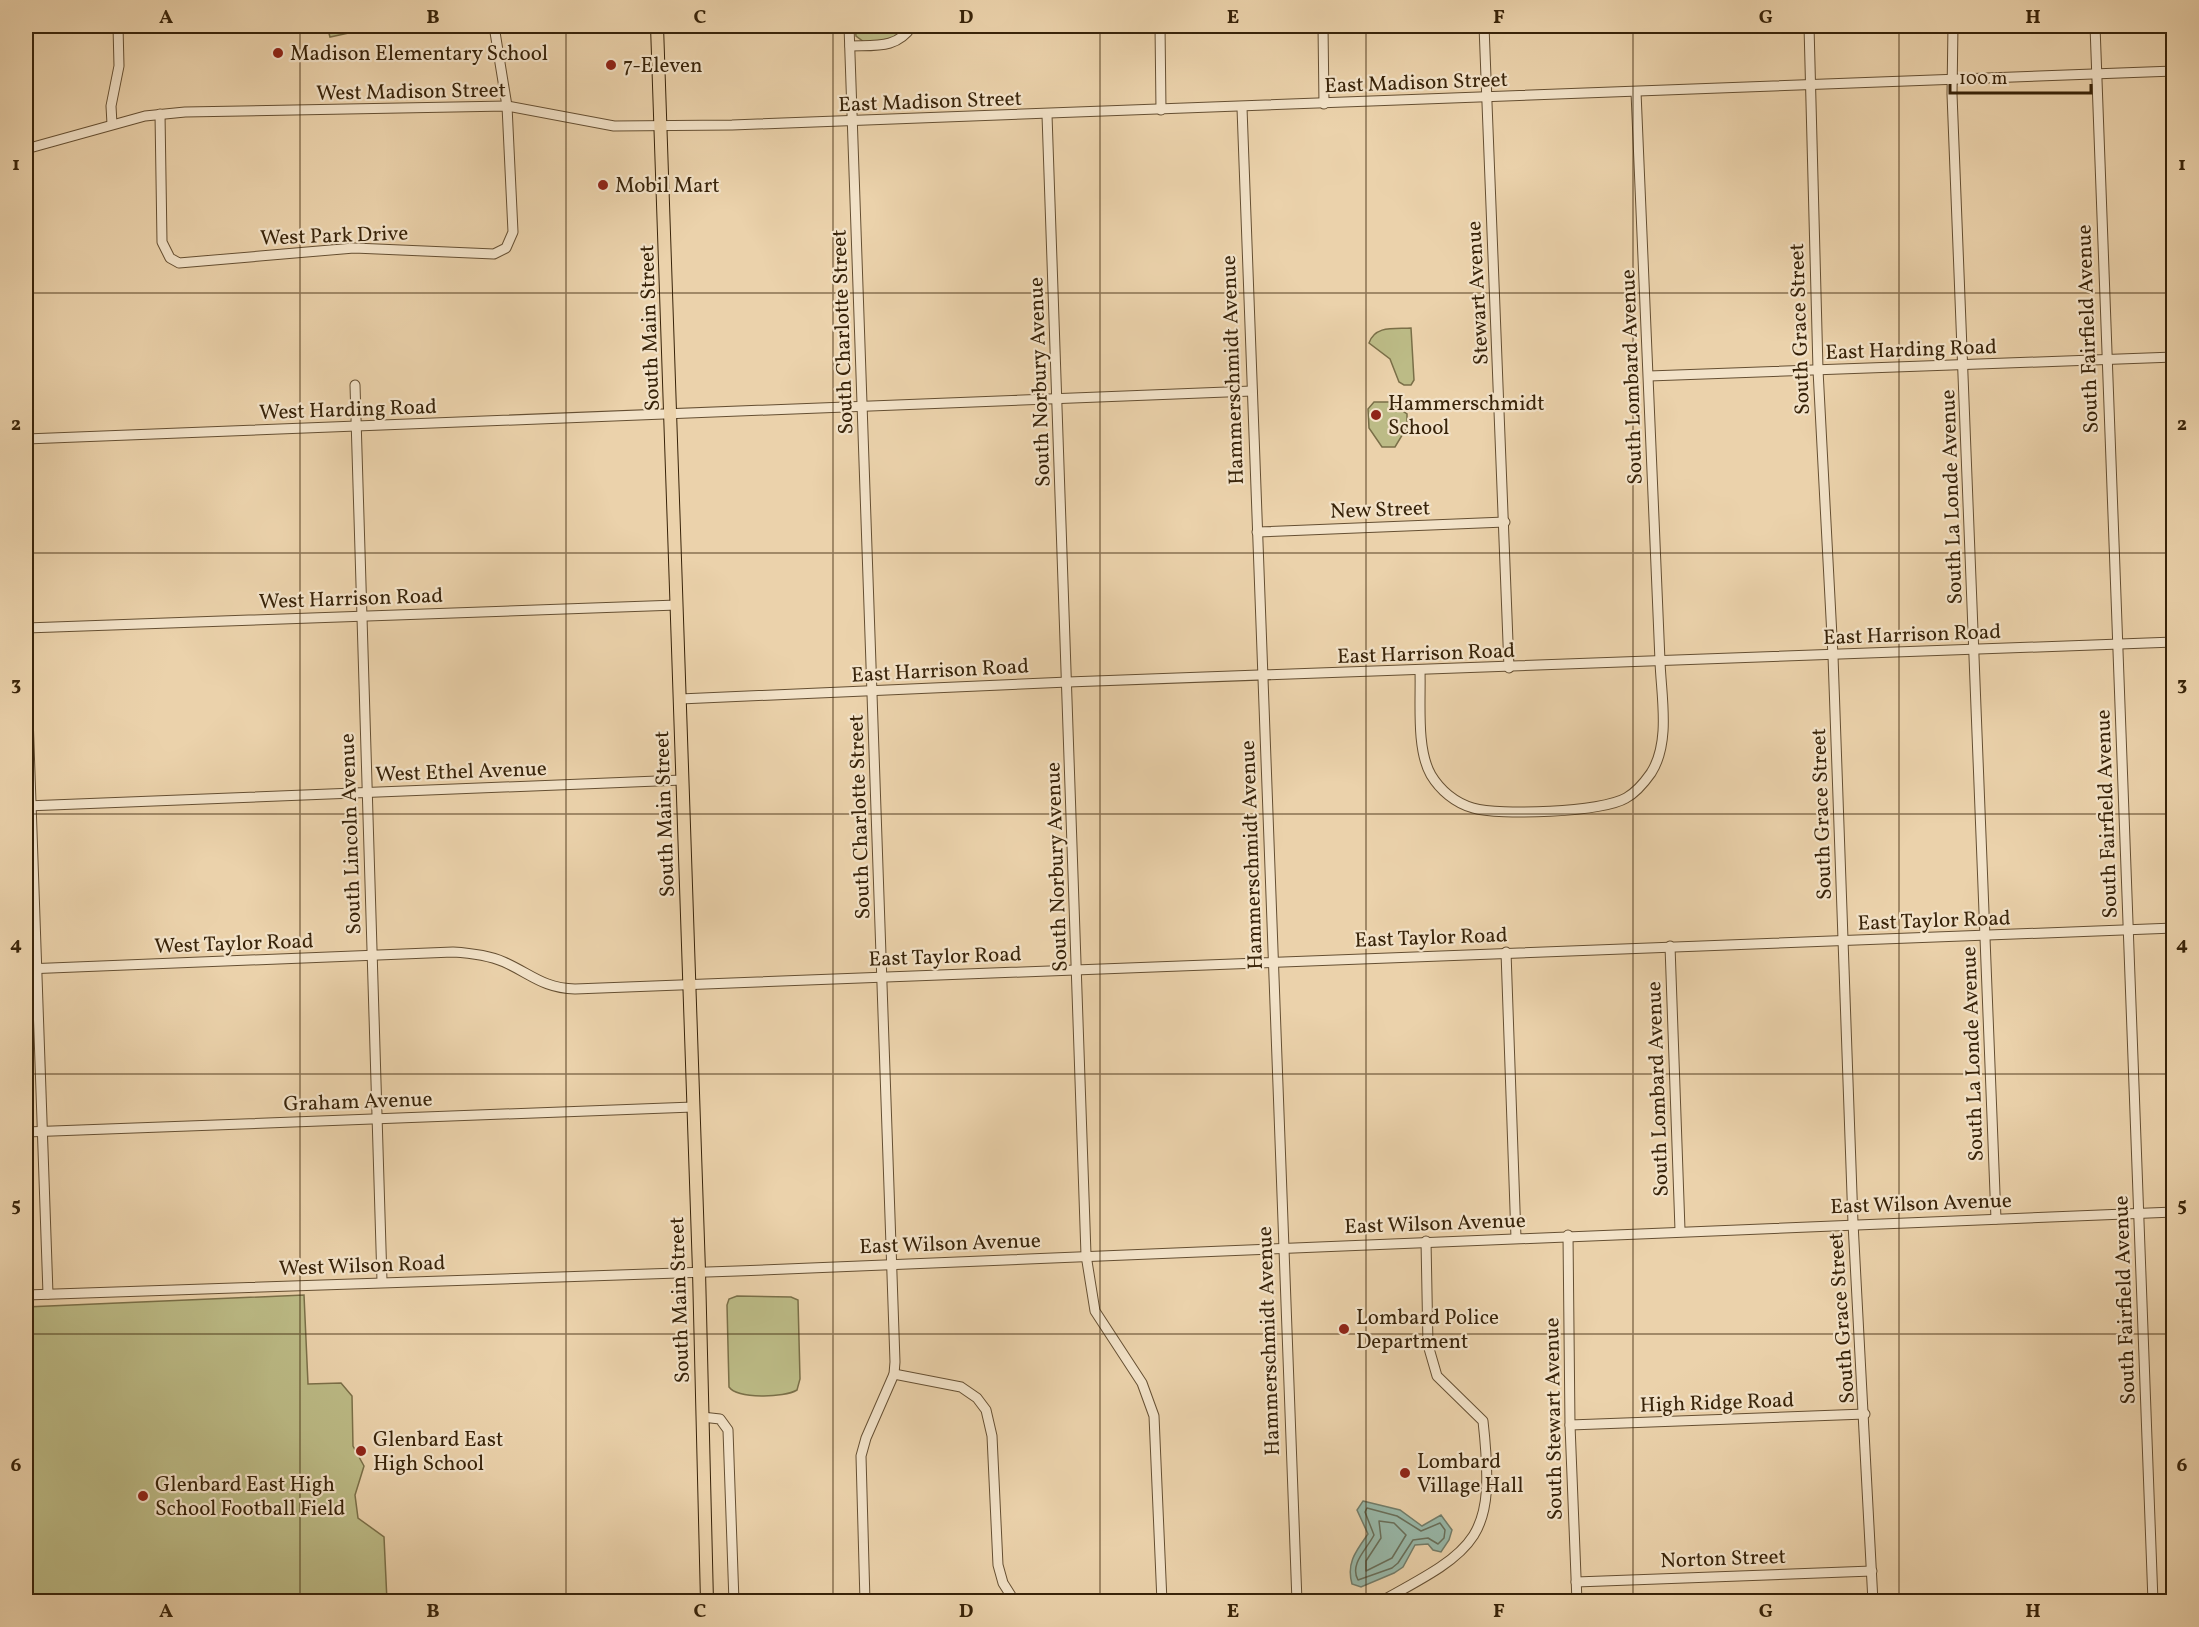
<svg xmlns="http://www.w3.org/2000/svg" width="2199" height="1627" font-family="Vollkorn,serif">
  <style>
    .green { fill: #bcbb86; stroke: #7a6f48; stroke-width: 1.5 }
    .water { fill: #98b8a9; stroke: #727c69; stroke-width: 1.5 }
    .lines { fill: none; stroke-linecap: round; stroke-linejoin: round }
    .shore { stroke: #686e59; stroke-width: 1.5 }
    .minor-casing { stroke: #654f32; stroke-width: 11 }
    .major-casing { stroke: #382309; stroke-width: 14 }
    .minor { stroke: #f2e2c8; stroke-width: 9 }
    .major { stroke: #ebd2ab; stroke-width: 12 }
    .grid { fill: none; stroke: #382309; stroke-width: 1.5; stroke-opacity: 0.55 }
    .poi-dot { fill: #8f2418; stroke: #f2e2c8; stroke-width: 2 }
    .labels { text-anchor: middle; stroke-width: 4.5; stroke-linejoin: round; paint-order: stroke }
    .poi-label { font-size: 21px; fill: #382309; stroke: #f2e2c8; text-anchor: start }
    .street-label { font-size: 21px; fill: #382309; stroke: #f2e2c8 }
    .neatline { fill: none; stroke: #382309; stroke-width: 2 }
    .grid-label { font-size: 20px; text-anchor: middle; font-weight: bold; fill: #382309 }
  </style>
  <rect width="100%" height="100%" fill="#ebd2ab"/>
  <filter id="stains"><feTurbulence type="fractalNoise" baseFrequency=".00333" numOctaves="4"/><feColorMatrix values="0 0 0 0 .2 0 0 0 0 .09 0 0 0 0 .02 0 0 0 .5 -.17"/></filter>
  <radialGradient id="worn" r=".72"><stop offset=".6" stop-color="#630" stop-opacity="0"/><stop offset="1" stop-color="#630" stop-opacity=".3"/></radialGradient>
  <g class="green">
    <polygon points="327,26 348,26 349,33 330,37"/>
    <path d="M855,26H906C897,42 880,41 864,42L856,36Z"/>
    <path d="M1411,328L1414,380L1411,385H1404L1399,382L1390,359L1369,343C1375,325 1395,329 1411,328Z"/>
    <polygon points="1374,402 1389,402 1407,414 1407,427 1395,447 1382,447 1369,428 1368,409"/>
    <polygon points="304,1295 308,1384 341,1383 352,1396 353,1446 364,1466 355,1495 358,1518 384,1537 387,1601 44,1602 43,1595 26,1596 26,1307"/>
    <path d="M737,1296L791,1297L798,1300L800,1379L797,1390C784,1398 738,1399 729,1387L727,1305L729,1299Z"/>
  </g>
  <path class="water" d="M1363,1501L1400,1510L1422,1526L1441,1515L1452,1530L1449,1540L1441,1552L1433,1550L1428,1544L1415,1545L1403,1567L1394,1573L1361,1587L1352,1584C1346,1563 1356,1551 1368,1534L1357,1510Z"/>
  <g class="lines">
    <g class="shore">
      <path d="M1367,1508L1397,1516L1421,1531L1440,1523L1445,1530L1444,1538L1438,1544L1428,1538L1413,1540L1398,1563L1392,1568L1358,1580C1349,1564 1367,1549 1374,1535L1365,1512Z"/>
      <polygon points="1379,1521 1394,1523 1406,1535 1392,1558 1366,1571 1366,1561 1381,1538"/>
    </g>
    <defs>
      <g id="minor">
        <polyline points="849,26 895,1362 894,1374 866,1438 861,1456 865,1602"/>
        <polyline points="1160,26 1161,110"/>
        <polyline points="1323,26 1324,104"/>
        <polyline points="1484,26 1509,668"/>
        <polyline points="1809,26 1818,370 1833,656 1853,1223 1873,1602"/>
        <polyline points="1953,26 1952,94 1996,1219"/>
        <polyline points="2095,26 2153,1602"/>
        <path d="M850,46C875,45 897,49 912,26"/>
        <polyline points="1242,108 1297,1602"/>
        <polyline points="160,114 162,242 170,258 179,263 354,248 494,254 506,248 513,232 507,106 494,26"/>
        <polyline points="1047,115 1086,1255 1095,1311 1142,1383 1154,1416 1162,1602"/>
        <polyline points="112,124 111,106 119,66 118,26"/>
        <polyline points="26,149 145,116 185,112 507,106 614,126 732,125 2174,71"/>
        <polyline points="1649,376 2174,357"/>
        <polyline points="355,385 382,1281"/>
        <polyline points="26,439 1252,391"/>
        <polyline points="1257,532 1505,522"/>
        <polyline points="26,628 677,605"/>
        <polyline points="26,658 48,1294"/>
        <path d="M1420,671C1421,701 1416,749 1431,775C1440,790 1455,803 1473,808C1499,816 1602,812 1626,798C1637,792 1644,783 1651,773C1671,742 1661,695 1660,661L1636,92"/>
        <polyline points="680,699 1068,682 2174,642"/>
        <polyline points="26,806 682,780"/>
        <polyline points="1670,946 1680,1230"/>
        <polyline points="1506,952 1516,1238"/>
        <path d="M26,969L453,952C470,953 488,955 504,962C531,974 543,988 575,989L2174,928"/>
        <polyline points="26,1132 693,1107"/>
        <polyline points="1568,1235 1570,1425 1577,1602"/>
        <polyline points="26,1295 737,1271 2174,1212"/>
        <polyline points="894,1374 961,1387 977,1398 986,1410 992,1436 998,1565 1003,1583 1015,1602"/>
        <polyline points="702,1417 720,1419 728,1430 734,1602"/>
        <polyline points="1570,1425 1865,1414"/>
        <polyline points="1576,1582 1872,1571"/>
        <path d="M1380,1602C1479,1548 1496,1539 1483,1421L1437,1376L1428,1345L1426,1241"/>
      </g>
      <polyline id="major" points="657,26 699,1271 707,1602"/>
    </defs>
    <use href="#minor" class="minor-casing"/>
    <use href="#major" class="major-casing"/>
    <use href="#minor" class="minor"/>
    <use href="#major" class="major"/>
  </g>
  <path class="grid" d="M300,26V1602M566,26V1602M833,26V1602M1100,26V1602M1366,26V1602M1633,26V1602M1899,26V1602M26,293H2174M26,553H2174M26,814H2174M26,1074H2174M26,1334H2174"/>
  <g class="poi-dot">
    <circle cx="278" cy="53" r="6"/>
    <circle cx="611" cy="65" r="6"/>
    <circle cx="603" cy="185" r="6"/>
    <circle cx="1376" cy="415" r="6"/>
    <circle cx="1344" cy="1329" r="6"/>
    <circle cx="361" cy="1451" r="6"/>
    <circle cx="1405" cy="1473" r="6"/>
    <circle cx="143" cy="1496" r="6"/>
  </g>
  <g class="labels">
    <g class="poi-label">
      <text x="290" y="60">Madison Elementary School</text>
      <text x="623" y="72">7-Eleven</text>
      <text x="615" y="192">Mobil Mart</text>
      <text x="1388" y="410">Hammerschmidt<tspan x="1388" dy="24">School</tspan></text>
      <text x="1356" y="1324">Lombard Police<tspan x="1356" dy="24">Department</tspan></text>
      <text x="373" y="1446">Glenbard East<tspan x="373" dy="24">High School</tspan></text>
      <text x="1417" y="1468">Lombard<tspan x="1417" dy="24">Village Hall</tspan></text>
      <text x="155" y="1491">Glenbard East High<tspan x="155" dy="24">School Football Field</tspan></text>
    </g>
    <g class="street-label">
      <text transform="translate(1416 82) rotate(-2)" y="7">East Madison Street</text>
      <text transform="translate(411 91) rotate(-1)" y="7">West Madison Street</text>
      <text transform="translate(930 101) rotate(-2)" y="7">East Madison Street</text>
      <text transform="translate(334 235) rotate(-2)" y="7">West Park Drive</text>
      <text transform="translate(1477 293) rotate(-93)" y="7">Stewart Avenue</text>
      <text transform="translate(649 328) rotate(-92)" y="7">South Main Street</text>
      <text transform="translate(1799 329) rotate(-92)" y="7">South Grace Street</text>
      <text transform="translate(2087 329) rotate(-92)" y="7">South Fairfield Avenue</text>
      <text transform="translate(842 332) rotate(-92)" y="7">South Charlotte Street</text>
      <text transform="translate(1911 349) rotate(-2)" y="7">East Harding Road</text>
      <text transform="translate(1232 370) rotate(-92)" y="7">Hammerschmidt Avenue</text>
      <text transform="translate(1631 377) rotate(-92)" y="7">South Lombard Avenue</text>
      <text transform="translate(1039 382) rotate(-92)" y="7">South Norbury Avenue</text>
      <text transform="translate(348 409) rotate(-2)" y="7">West Harding Road</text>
      <text transform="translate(1951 497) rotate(-92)" y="7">South La Londe Avenue</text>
      <text transform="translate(1380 509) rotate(-2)" y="7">New Street</text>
      <text transform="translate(351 598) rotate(-2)" y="7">West Harrison Road</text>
      <text transform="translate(1912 634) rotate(-2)" y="7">East Harrison Road</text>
      <text transform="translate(1426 653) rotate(-2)" y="7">East Harrison Road</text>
      <text transform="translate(940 670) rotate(-3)" y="7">East Harrison Road</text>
      <text transform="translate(461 771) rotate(-2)" y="7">West Ethel Avenue</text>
      <text transform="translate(664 814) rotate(-92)" y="7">South Main Street</text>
      <text transform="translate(1821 814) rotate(-92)" y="7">South Grace Street</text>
      <text transform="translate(2106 814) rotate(-92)" y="7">South Fairfield Avenue</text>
      <text transform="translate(859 817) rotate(-92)" y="7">South Charlotte Street</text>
      <text transform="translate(350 834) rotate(-92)" y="7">South Lincoln Avenue</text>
      <text transform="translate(1251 855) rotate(-92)" y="7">Hammerschmidt Avenue</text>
      <text transform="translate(1056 867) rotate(-92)" y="7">South Norbury Avenue</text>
      <text transform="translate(1934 920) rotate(-2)" y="7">East Taylor Road</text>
      <text transform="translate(1431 937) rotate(-2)" y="7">East Taylor Road</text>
      <text transform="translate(234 943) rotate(-2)" y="7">West Taylor Road</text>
      <text transform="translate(945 956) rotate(-2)" y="7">East Taylor Road</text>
      <text transform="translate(1972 1054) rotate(-92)" y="7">South La Londe Avenue</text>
      <text transform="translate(1657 1089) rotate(-92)" y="7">South Lombard Avenue</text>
      <text transform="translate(358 1101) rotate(-2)" y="7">Graham Avenue</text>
      <text transform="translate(1921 1203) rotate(-2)" y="7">East Wilson Avenue</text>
      <text transform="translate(1435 1223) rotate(-2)" y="7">East Wilson Avenue</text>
      <text transform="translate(950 1243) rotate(-2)" y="7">East Wilson Avenue</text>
      <text transform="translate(362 1265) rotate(-2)" y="7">West Wilson Road</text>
      <text transform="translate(679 1300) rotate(-92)" y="7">South Main Street</text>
      <text transform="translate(2124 1300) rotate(-92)" y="7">South Fairfield Avenue</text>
      <text transform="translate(1841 1318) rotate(-94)" y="7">South Grace Street</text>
      <text transform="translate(1268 1341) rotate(-92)" y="7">Hammerschmidt Avenue</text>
      <text transform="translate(1717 1402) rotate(-2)" y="7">High Ridge Road</text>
      <text transform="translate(1553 1419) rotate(-91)" y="7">South Stewart Avenue</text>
      <text transform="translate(1723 1558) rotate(-2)" y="7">Norton Street</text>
    </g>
  </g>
  <rect width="2199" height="1627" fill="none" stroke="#ebd2ab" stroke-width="66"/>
  <path d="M1950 84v9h141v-9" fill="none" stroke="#382309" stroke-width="3"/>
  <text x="1959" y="84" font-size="18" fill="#382309" stroke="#f2e2c8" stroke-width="4.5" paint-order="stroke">100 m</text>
  <rect x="33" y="33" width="2133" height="1561" class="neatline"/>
  <g class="grid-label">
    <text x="166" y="23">A</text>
    <text x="433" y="23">B</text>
    <text x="700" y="23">C</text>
    <text x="966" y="23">D</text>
    <text x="1233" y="23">E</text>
    <text x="1499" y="23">F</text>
    <text x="1766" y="23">G</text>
    <text x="2033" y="23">H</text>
    <text x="16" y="170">1</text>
    <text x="2182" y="170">1</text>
    <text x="16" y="430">2</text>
    <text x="2182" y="430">2</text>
    <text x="16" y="690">3</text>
    <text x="2182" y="690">3</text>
    <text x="16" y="950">4</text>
    <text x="2182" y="950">4</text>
    <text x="16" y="1211">5</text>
    <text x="2182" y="1211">5</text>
    <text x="16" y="1471">6</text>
    <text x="2182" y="1471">6</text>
    <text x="166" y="1617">A</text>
    <text x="433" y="1617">B</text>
    <text x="700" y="1617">C</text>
    <text x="966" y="1617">D</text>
    <text x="1233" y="1617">E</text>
    <text x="1499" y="1617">F</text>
    <text x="1766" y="1617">G</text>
    <text x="2033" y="1617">H</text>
  </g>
  <rect width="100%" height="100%" filter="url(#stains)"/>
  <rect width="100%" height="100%" fill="url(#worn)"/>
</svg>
